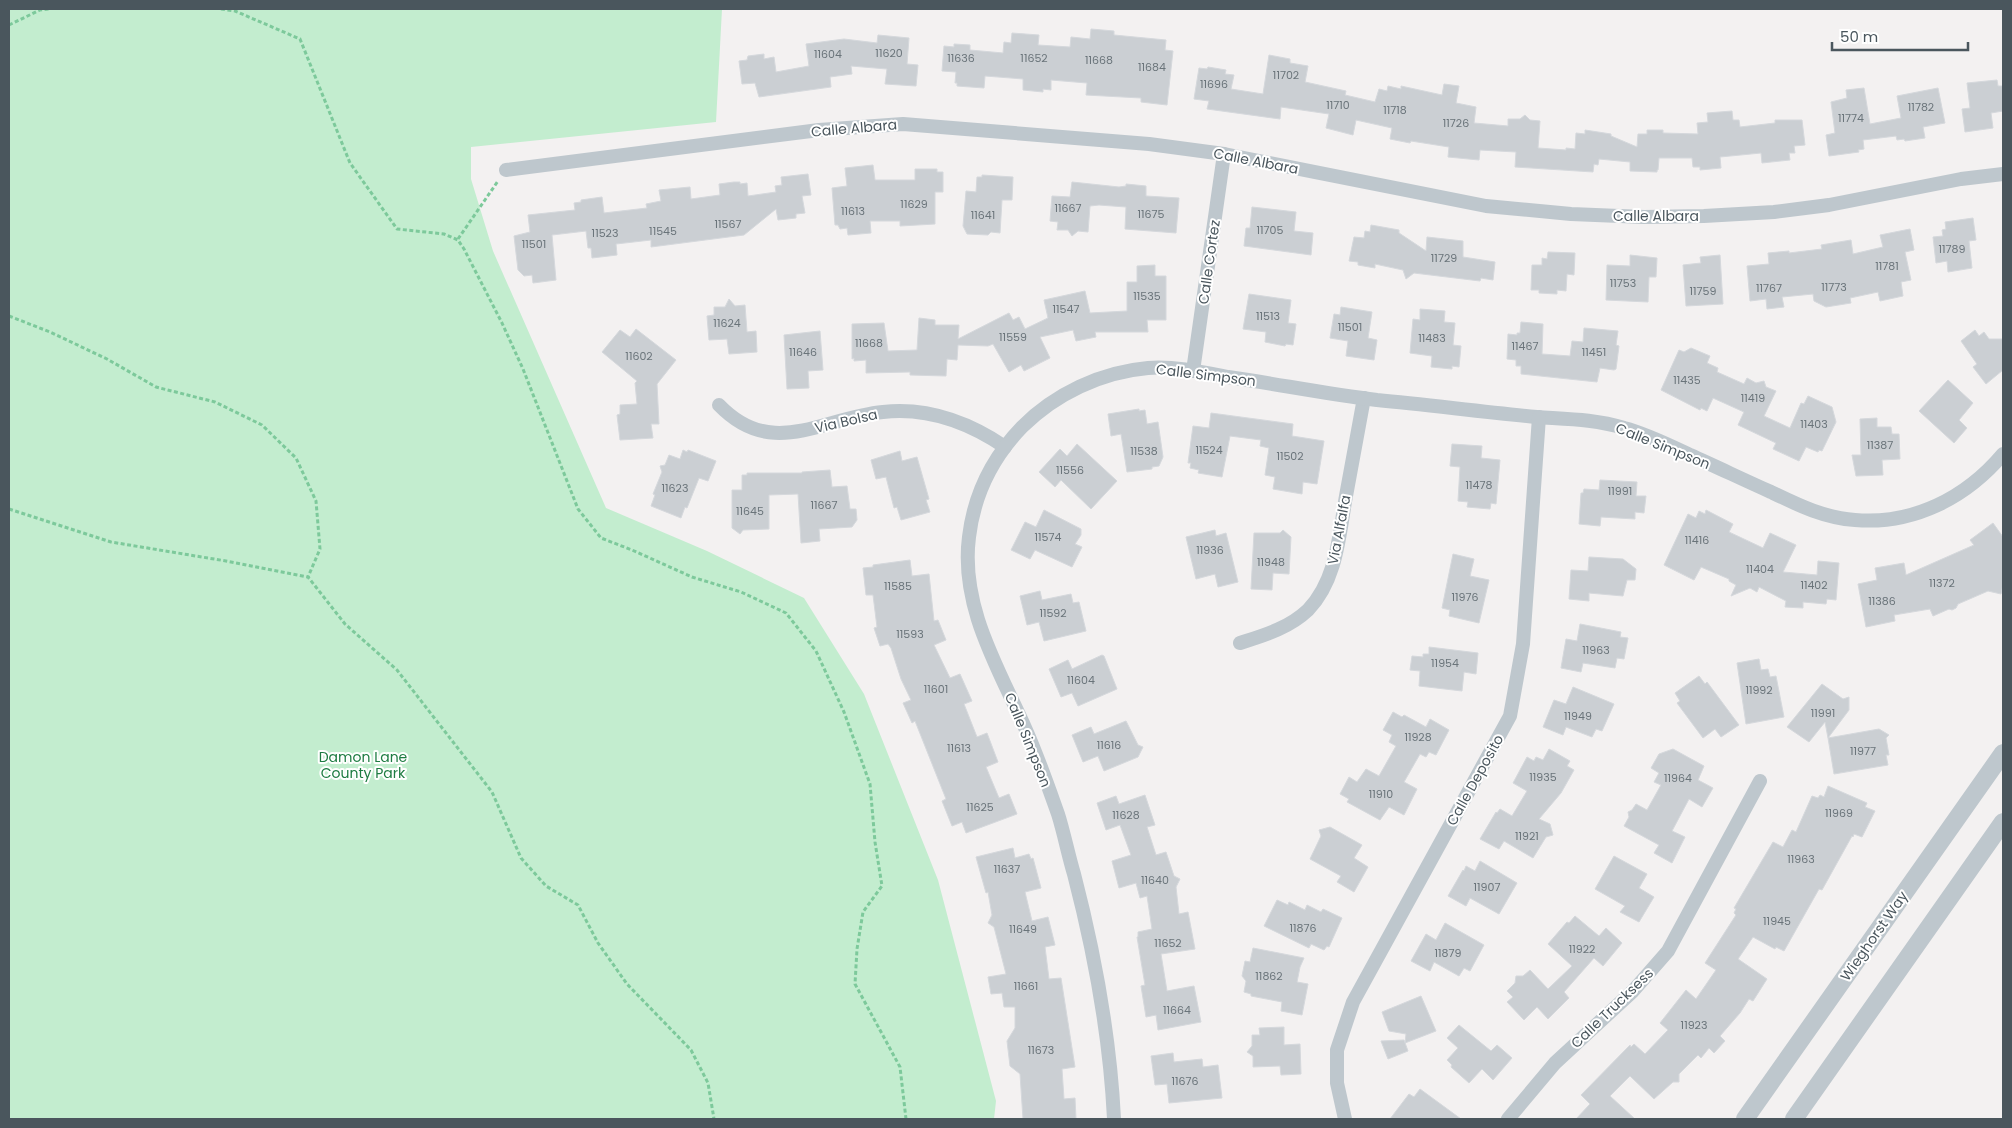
<svg xmlns="http://www.w3.org/2000/svg" width="2012" height="1128" font-family="Poppins,sans-serif">
  <style>
    .green { fill: #c3edcf }
    .building { fill: #cbcfd3; stroke: #d5d8dc }
    .lines { fill: none; stroke-linecap: round; stroke-linejoin: round }
    .path { stroke: #7dc99b; stroke-width: 3; stroke-dasharray: 4 2.5; stroke-linecap: butt }
    .minor { stroke: #bec7cd; stroke-width: 14 }
    .tertiary { stroke: #bec7cd; stroke-width: 18 }
    .labels { text-anchor: middle; stroke-width: 4; stroke-linejoin: round; paint-order: stroke }
    .number-label { font-size: 11px; fill: #6a747a }
    .street-label { font-size: 14px; fill: #4a565d; stroke: #fff }
    .park-label { font-size: 14px; fill: #1e7c42; stroke: #fff }
  </style>
  <rect width="100%" height="100%" fill="#f3f1f1"/>
  <polygon class="green" points="9,9 722,9 716,122 471,147 471,179 493,251 606,508 707,551 804,598 864,694 938,880 996,1101 994,1119 9,1119"/>
  <g class="building">
    <polygon points="1091,29 1114,31 1114,35 1166,40 1165,50 1173,51 1167,105 1141,102 1141,98 1086,95 1087,83 1051,80 1051,90 1043,89 1043,92 1023,90 1023,79 985,76 984,88 957,86 957,83 955,83 956,72 942,71 944,46 954,47 954,44 970,45 970,50 1003,53 1004,42 1011,43 1012,33 1039,35 1038,45 1070,47 1071,37 1090,39"/>
    <polygon points="878,35 909,38 907,64 918,65 916,86 885,84 887,69 851,66 852,74 830,77 831,87 759,97 755,83 742,84 739,61 747,60 748,56 764,54 764,59 774,57 776,72 809,66 806,44 844,39 877,43"/>
    <polygon points="1269,55 1290,59 1290,63 1308,66 1305,82 1346,91 1345,95 1375,102 1379,89 1387,91 1388,86 1401,89 1401,86 1442,95 1444,84 1459,86 1456,103 1476,107 1474,123 1508,126 1508,119 1520,119 1525,115 1530,120 1540,121 1538,148 1566,150 1566,148 1575,149 1576,133 1585,134 1585,130 1611,134 1611,136 1637,147 1638,134 1647,134 1647,130 1663,130 1663,133 1698,134 1697,123 1708,122 1707,113 1732,111 1733,120 1739,120 1740,127 1775,123 1775,120 1802,120 1805,145 1794,146 1795,153 1789,153 1790,160 1762,163 1761,153 1720,157 1721,168 1700,170 1700,167 1693,167 1692,158 1659,158 1658,170 1657,170 1657,172 1630,171 1630,162 1599,159 1598,165 1594,164 1593,172 1515,167 1516,152 1480,150 1479,160 1448,157 1449,147 1411,141 1410,143 1390,139 1392,128 1356,120 1353,135 1326,128 1329,114 1281,107 1280,119 1207,109 1209,101 1194,99 1199,68 1207,69 1208,67 1226,70 1225,74 1234,75 1231,89 1263,94"/>
    <polygon points="1997,80 1998,86 2003,86 2003,111 1991,113 1993,128 1965,132 1962,109 1970,108 1967,83"/>
    <polygon points="1864,88 1870,124 1901,118 1897,96 1938,88 1945,123 1923,127 1925,138 1905,141 1904,139 1897,140 1896,136 1863,140 1864,149 1858,150 1859,152 1829,156 1826,135 1835,133 1831,102 1847,98 1846,90"/>
    <polygon points="873,165 875,180 915,180 915,169 937,169 937,172 943,172 943,192 935,192 935,224 900,226 900,221 870,221 871,233 848,235 847,228 840,229 838,225 835,225 832,188 847,186 845,168"/>
    <polygon points="808,174 811,195 802,196 805,213 796,214 796,218 778,220 776,209 744,235 651,247 651,240 616,244 617,255 592,258 591,248 588,248 586,231 552,235 556,280 533,283 532,275 524,276 518,270 514,236 530,232 528,215 575,210 574,203 581,202 581,200 602,197 604,213 647,208 646,204 661,201 659,190 690,187 691,199 720,195 719,184 734,182 740,182 740,184 747,183 748,196 776,192 775,186 782,185 781,177"/>
    <polygon points="982,175 1013,177 1012,200 1002,200 1000,233 991,232 988,235 967,234 963,226 966,191 976,192 977,177 982,177"/>
    <polygon points="1072,182 1119,187 1126,186 1126,184 1146,186 1146,196 1179,198 1176,233 1125,229 1126,207 1099,205 1090,206 1088,232 1078,231 1072,236 1068,230 1057,230 1058,222 1050,221 1052,196 1070,197"/>
    <polygon points="1252,207 1296,212 1294,231 1313,233 1311,255 1244,246 1246,228 1250,228"/>
    <polygon points="1973,218 1976,240 1969,241 1972,268 1948,272 1947,261 1936,263 1933,237 1943,236 1942,230 1946,229 1945,222"/>
    <polygon points="1371,225 1399,230 1399,233 1426,251 1427,237 1463,241 1463,257 1495,262 1493,280 1481,278 1480,281 1414,273 1406,279 1403,270 1375,264 1375,268 1358,265 1358,262 1349,261 1354,237 1364,238 1365,231 1370,232"/>
    <polygon points="1910,229 1914,250 1905,252 1911,280 1901,282 1903,296 1880,301 1878,292 1850,298 1851,303 1826,307 1814,301 1813,294 1782,297 1784,307 1767,309 1766,299 1750,301 1747,266 1769,264 1768,253 1789,251 1789,253 1822,249 1821,245 1851,240 1853,254 1883,247 1880,235"/>
    <polygon points="1548,252 1575,253 1574,275 1567,274 1566,291 1557,290 1557,294 1539,293 1539,290 1531,290 1532,265 1542,265 1542,258 1547,259"/>
    <polygon points="1630,255 1657,258 1656,277 1649,277 1648,302 1606,300 1607,265 1630,266"/>
    <polygon points="1720,255 1723,304 1686,306 1683,265 1701,263 1700,257"/>
    <polygon points="1155,265 1155,276 1166,276 1166,320 1147,320 1148,332 1095,332 1096,337 1076,341 1073,330 1040,337 1050,358 1024,371 1021,365 1009,372 993,344 988,346 958,345 957,360 947,359 946,376 910,375 910,372 866,373 866,360 854,361 854,358 852,359 852,324 884,323 888,351 917,350 919,318 935,320 935,325 959,325 958,339 1009,313 1013,320 1019,317 1025,329 1048,318 1044,300 1085,291 1090,313 1127,311 1127,282 1137,282 1137,266"/>
    <polygon points="1249,294 1291,300 1288,323 1296,324 1293,345 1286,344 1285,346 1265,342 1266,332 1243,329"/>
    <polygon points="729,299 735,306 745,305 747,332 756,331 757,352 729,354 727,339 709,340 707,316 714,315 714,307 725,307"/>
    <polygon points="1341,307 1372,312 1368,338 1377,340 1374,360 1346,356 1348,341 1330,338 1334,314 1340,315"/>
    <polygon points="1420,309 1445,311 1444,322 1455,323 1453,345 1461,346 1459,367 1452,366 1452,369 1431,367 1432,356 1410,353 1413,319 1420,320"/>
    <polygon points="1521,322 1543,324 1542,354 1570,356 1572,341 1583,342 1584,328 1618,331 1616,345 1619,346 1616,369 1614,370 1600,368 1597,382 1521,374 1521,366 1516,366 1516,360 1507,359 1508,334 1517,335 1517,333 1520,333"/>
    <polygon points="636,329 676,360 657,384 659,424 651,424 653,438 620,440 617,415 620,414 620,405 637,404 635,383 637,381 602,352 620,330 630,337"/>
    <polygon points="1975,330 1979,336 1984,332 1989,339 2003,339 2003,370 1986,384 1973,367 1977,364 1961,341"/>
    <polygon points="820,331 823,370 808,371 809,388 787,389 784,335"/>
    <polygon points="1691,348 1710,356 1707,363 1718,368 1717,372 1744,384 1747,378 1756,383 1764,381 1766,387 1776,391 1764,416 1790,428 1801,403 1804,404 1808,396 1832,407 1836,422 1822,451 1819,450 1818,452 1806,447 1799,461 1773,449 1776,443 1738,425 1744,412 1713,398 1707,411 1701,408 1700,410 1661,390 1679,350 1684,352"/>
    <polygon points="1948,380 1973,403 1959,420 1967,428 1954,443 1919,411"/>
    <polygon points="1139,409 1139,411 1145,410 1147,424 1158,422 1163,457 1159,466 1152,467 1152,469 1127,472 1121,434 1111,436 1108,414"/>
    <polygon points="1211,413 1293,424 1292,436 1324,441 1317,484 1303,482 1302,494 1273,489 1275,477 1265,475 1269,448 1260,446 1261,440 1230,436 1222,477 1198,473 1199,470 1190,468 1191,463 1188,463 1193,426 1209,428"/>
    <polygon points="1877,418 1877,427 1891,427 1892,434 1899,434 1900,459 1882,460 1883,475 1856,476 1852,455 1861,455 1860,419"/>
    <polygon points="1077,444 1117,481 1091,509 1061,480 1055,487 1039,472 1060,449 1067,456"/>
    <polygon points="1452,444 1482,446 1481,458 1500,460 1496,504 1491,503 1490,509 1467,507 1468,502 1458,501 1460,467 1450,466"/>
    <polygon points="683,450 687,452 688,450 716,461 708,481 699,478 687,508 685,507 681,518 651,506 655,495 653,494 662,472 660,466 665,465 669,455 680,459"/>
    <polygon points="900,451 902,461 917,457 929,499 926,500 930,512 901,520 897,507 894,508 886,477 876,479 871,460"/>
    <polygon points="830,470 832,487 847,486 850,509 856,509 857,520 852,527 819,529 820,541 801,543 798,494 769,495 769,529 743,530 740,534 732,528 732,490 742,490 742,475 747,475 747,473 802,473 802,472"/>
    <polygon points="1600,480 1637,482 1636,496 1646,496 1644,513 1635,512 1635,519 1601,517 1600,526 1579,524 1581,493 1583,493 1584,489 1599,490"/>
    <polygon points="1044,510 1081,529 1081,535 1075,544 1082,547 1072,567 1035,550 1030,559 1011,550 1025,522 1036,527"/>
    <polygon points="1706,510 1733,524 1729,532 1763,548 1770,533 1796,545 1783,572 1817,575 1818,561 1839,563 1836,600 1827,599 1826,604 1803,602 1803,608 1785,607 1786,601 1759,587 1757,592 1750,588 1731,596 1736,585 1729,581 1729,579 1701,567 1694,580 1664,565 1688,514 1696,518 1699,511 1705,514"/>
    <polygon points="1993,523 2003,537 2003,584 2001,594 1988,591 1958,604 1956,608 1952,610 1949,609 1933,616 1930,609 1894,615 1895,621 1866,627 1858,584 1877,580 1875,568 1904,563 1906,575 1974,545 1970,540"/>
    <polygon points="1215,530 1216,536 1226,533 1238,582 1218,587 1215,574 1196,579 1186,537"/>
    <polygon points="1283,530 1291,537 1289,574 1273,573 1272,590 1251,589 1254,533 1280,533"/>
    <polygon points="1453,554 1474,559 1470,576 1489,580 1479,623 1449,616 1450,610 1442,608"/>
    <polygon points="1589,557 1623,559 1636,569 1635,580 1627,580 1623,596 1589,593 1589,601 1569,599 1571,570 1588,571"/>
    <polygon points="910,560 912,576 929,574 934,621 938,620 946,640 934,645 950,678 960,674 972,701 964,704 977,737 987,733 998,762 986,767 999,798 1009,794 1017,814 966,833 962,822 952,826 942,801 946,799 915,721 912,723 903,703 911,700 901,679 891,648 888,644 880,646 874,628 877,627 873,595 866,595 863,568 873,567 873,565"/>
    <polygon points="1040,591 1042,600 1071,594 1073,603 1079,602 1086,631 1044,641 1039,622 1027,625 1020,596"/>
    <polygon points="1580,624 1621,632 1620,637 1628,638 1624,659 1617,658 1615,668 1583,663 1581,672 1561,668 1566,639 1577,641"/>
    <polygon points="1429,647 1478,653 1476,674 1464,672 1462,691 1419,686 1420,671 1410,670 1412,656 1423,657 1423,654 1429,654"/>
    <polygon points="1102,655 1104,656 1117,689 1078,706 1072,693 1061,697 1049,669 1068,660 1072,669"/>
    <polygon points="1759,659 1761,670 1768,669 1770,677 1776,676 1784,717 1746,724 1737,663"/>
    <polygon points="1699,676 1705,684 1707,682 1739,725 1721,737 1715,729 1703,738 1677,703 1680,701 1675,693"/>
    <polygon points="1822,684 1843,699 1849,697 1849,710 1828,738 1825,722 1809,742 1787,727"/>
    <polygon points="1573,687 1614,704 1602,731 1596,729 1592,737 1566,727 1563,735 1543,727 1554,700 1566,704"/>
    <polygon points="1393,712 1402,717 1404,715 1426,727 1430,719 1449,730 1436,755 1429,752 1426,757 1420,754 1404,782 1417,789 1404,815 1389,807 1380,820 1347,802 1349,799 1340,794 1349,777 1357,782 1366,769 1379,776 1396,746 1389,742 1392,735 1383,730"/>
    <polygon points="1126,721 1138,745 1143,747 1138,757 1104,771 1098,756 1083,762 1072,735 1091,727 1094,734"/>
    <polygon points="1879,729 1889,735 1886,738 1889,755 1886,755 1888,765 1834,774 1828,738"/>
    <polygon points="1549,749 1570,761 1567,766 1574,770 1561,793 1539,819 1550,824 1553,835 1546,837 1533,858 1504,841 1499,849 1480,839 1496,812 1497,813 1500,809 1512,816 1527,791 1513,783 1527,757 1534,761 1536,757 1543,760"/>
    <polygon points="1673,749 1704,766 1698,780 1713,788 1702,807 1689,799 1672,831 1685,837 1672,863 1654,853 1659,845 1624,826 1629,817 1628,812 1632,810 1636,804 1647,810 1661,785 1654,782 1659,773 1651,768 1659,754"/>
    <polygon points="1828,786 1867,803 1865,807 1875,811 1862,837 1854,834 1853,837 1852,836 1822,890 1819,889 1784,951 1776,947 1775,949 1753,937 1738,959 1767,979 1753,1001 1749,999 1740,1013 1720,1036 1725,1041 1714,1053 1709,1048 1701,1058 1698,1055 1679,1074 1679,1082 1673,1082 1654,1099 1630,1076 1610,1096 1635,1119 1576,1119 1590,1104 1581,1095 1630,1045 1631,1047 1634,1044 1645,1054 1668,1030 1660,1023 1686,990 1696,999 1716,970 1705,963 1736,915 1734,913 1736,909 1734,908 1773,842 1783,847 1792,830 1796,832 1812,796 1818,798 1820,795 1824,797"/>
    <polygon points="1145,795 1155,825 1147,827 1156,855 1166,852 1174,876 1180,879 1176,887 1179,914 1188,912 1195,949 1161,954 1167,991 1194,986 1201,1022 1158,1030 1156,1015 1146,1017 1141,986 1145,985 1137,937 1138,937 1138,932 1152,929 1147,896 1140,898 1136,883 1119,888 1112,861 1131,855 1120,825 1106,830 1097,803 1116,796 1119,804"/>
    <polygon points="1330,827 1362,845 1354,858 1368,867 1354,892 1337,882 1341,876 1310,859 1321,836 1319,830"/>
    <polygon points="1013,848 1015,858 1029,854 1031,859 1033,858 1041,888 1025,892 1032,921 1048,917 1055,945 1045,947 1049,979 1061,978 1075,1067 1062,1069 1064,1099 1075,1098 1076,1119 1023,1119 1020,1074 1010,1066 1007,1041 1015,1028 1015,1007 1004,1007 1002,993 991,994 988,977 1006,974 994,927 988,923 992,915 988,892 986,893 976,857"/>
    <polygon points="1614,856 1647,874 1639,888 1654,897 1639,922 1620,912 1625,906 1595,889"/>
    <polygon points="1480,861 1517,883 1499,914 1470,898 1466,906 1448,896 1463,870 1464,871 1466,866 1475,871"/>
    <polygon points="1277,900 1288,905 1289,902 1305,910 1307,905 1321,912 1323,909 1342,918 1329,947 1327,946 1324,950 1311,944 1309,948 1264,926"/>
    <polygon points="1575,916 1599,936 1606,928 1622,943 1603,966 1594,958 1564,992 1569,998 1548,1019 1537,1007 1524,1020 1507,1002 1513,997 1507,991 1515,983 1516,976 1523,976 1530,970 1548,989 1572,966 1548,944 1567,922 1569,923"/>
    <polygon points="1445,923 1484,945 1470,971 1464,968 1459,976 1434,962 1430,971 1411,961 1426,934 1436,940"/>
    <polygon points="1253,948 1304,958 1300,967 1297,982 1308,984 1302,1015 1281,1011 1282,1002 1251,996 1251,994 1244,992 1246,981 1242,976 1245,961 1250,962"/>
    <polygon points="1421,996 1436,1031 1405,1043 1406,1034 1389,1031 1382,1012"/>
    <polygon points="1459,1025 1491,1051 1497,1045 1512,1058 1493,1080 1482,1069 1469,1083 1451,1067 1452,1065 1447,1060 1458,1048 1447,1038"/>
    <polygon points="1284,1027 1284,1045 1300,1044 1301,1074 1281,1075 1280,1066 1253,1067 1253,1056 1247,1052 1252,1046 1252,1035 1260,1035 1259,1028"/>
    <polygon points="1404,1040 1408,1051 1388,1059 1381,1041"/>
    <polygon points="1173,1053 1174,1062 1202,1059 1203,1067 1218,1065 1222,1098 1169,1103 1167,1084 1155,1085 1151,1056"/>
    <polygon points="1420,1089 1461,1119 1390,1119 1409,1094 1414,1097"/>
  </g>
  <g class="lines">
    <g class="path">
      <polyline points="221,9 235,11 300,39 350,163 397,229 444,234 458,240 464,249 502,323 523,369 578,509 601,538 632,550 692,577 741,592 786,613 816,651 844,712 870,784 875,842 882,886 863,912 857,949 855,984 900,1067 906,1119"/>
      <polyline points="9,25 40,10 49,9"/>
      <polyline points="458,239 498,181"/>
      <polyline points="9,316 50,332 107,359 156,387 215,402 262,425 296,458 316,501 320,549 308,577"/>
      <polyline points="9,509 111,542 226,561 308,577 345,624 397,670 492,792 521,858 546,886 578,905 598,943 627,984 691,1050 708,1083 714,1119"/>
    </g>
    <g class="minor">
      <polyline points="506,170 819,130 903,124 1149,144 1224,154 1486,206 1571,214 1644,217 1704,216 1774,212 1829,205 1961,179 2003,174"/>
      <polyline points="1193,371 1224,154"/>
      <path d="M719,405C772,460 821,418 883,412C928,407 968,422 1005,447"/>
      <path d="M1240,643C1265,635 1289,628 1308,610C1337,580 1339,535 1346,496C1352,463 1358,431 1364,398"/>
      <path d="M1114,1119C1110,1036 1095,955 1074,874C1068,854 1064,833 1058,814C1048,786 1038,757 1026,730C999,669 960,607 969,537C974,495 992,458 1022,427C1055,394 1101,372 1148,368C1174,366 1202,372 1228,377C1277,384 1327,394 1377,400C1430,405 1483,412 1537,417C1567,419 1595,419 1624,428C1647,434 1669,445 1690,455C1717,467 1744,480 1771,492C1798,505 1824,518 1855,520C1913,525 1966,498 2003,454"/>
      <polyline points="1345,1119 1337,1083 1337,1050 1353,1002 1510,716 1523,644 1539,417"/>
      <polyline points="1508,1119 1555,1063 1633,991 1668,951 1760,781"/>
    </g>
    <g class="tertiary">
      <polyline points="1745,1119 2003,753"/>
      <polyline points="1794,1119 2003,822"/>
    </g>
  </g>
  <g class="labels">
    <g class="number-label">
      <text x="889" y="57">11620</text>
      <text x="828" y="58">11604</text>
      <text x="961" y="62">11636</text>
      <text x="1034" y="62">11652</text>
      <text x="1099" y="64">11668</text>
      <text x="1152" y="71">11684</text>
      <text x="1286" y="79">11702</text>
      <text x="1214" y="88">11696</text>
      <text x="1338" y="109">11710</text>
      <text x="1921" y="111">11782</text>
      <text x="1395" y="114">11718</text>
      <text x="1851" y="122">11774</text>
      <text x="1456" y="127">11726</text>
      <text x="914" y="208">11629</text>
      <text x="1068" y="212">11667</text>
      <text x="853" y="215">11613</text>
      <text x="1151" y="218">11675</text>
      <text x="983" y="219">11641</text>
      <text x="728" y="228">11567</text>
      <text x="1270" y="234">11705</text>
      <text x="663" y="235">11545</text>
      <text x="605" y="237">11523</text>
      <text x="534" y="248">11501</text>
      <text x="1952" y="253">11789</text>
      <text x="1444" y="262">11729</text>
      <text x="1887" y="270">11781</text>
      <text x="1623" y="287">11753</text>
      <text x="1834" y="291">11773</text>
      <text x="1769" y="292">11767</text>
      <text x="1703" y="295">11759</text>
      <text x="1147" y="300">11535</text>
      <text x="1066" y="313">11547</text>
      <text x="1268" y="320">11513</text>
      <text x="727" y="327">11624</text>
      <text x="1350" y="331">11501</text>
      <text x="1013" y="341">11559</text>
      <text x="1432" y="342">11483</text>
      <text x="869" y="347">11668</text>
      <text x="1525" y="350">11467</text>
      <text x="803" y="356">11646</text>
      <text x="1594" y="356">11451</text>
      <text x="639" y="360">11602</text>
      <text x="1687" y="384">11435</text>
      <text x="1753" y="402">11419</text>
      <text x="1814" y="428">11403</text>
      <text x="1880" y="449">11387</text>
      <text x="1209" y="454">11524</text>
      <text x="1144" y="455">11538</text>
      <text x="1290" y="460">11502</text>
      <text x="1070" y="474">11556</text>
      <text x="1479" y="489">11478</text>
      <text x="675" y="492">11623</text>
      <text x="1620" y="495">11991</text>
      <text x="824" y="509">11667</text>
      <text x="750" y="515">11645</text>
      <text x="1048" y="541">11574</text>
      <text x="1697" y="544">11416</text>
      <text x="1210" y="554">11936</text>
      <text x="1271" y="566">11948</text>
      <text x="1760" y="573">11404</text>
      <text x="1942" y="587">11372</text>
      <text x="1814" y="589">11402</text>
      <text x="898" y="590">11585</text>
      <text x="1465" y="601">11976</text>
      <text x="1882" y="605">11386</text>
      <text x="1053" y="617">11592</text>
      <text x="910" y="638">11593</text>
      <text x="1596" y="654">11963</text>
      <text x="1445" y="667">11954</text>
      <text x="1081" y="684">11604</text>
      <text x="936" y="693">11601</text>
      <text x="1759" y="694">11992</text>
      <text x="1823" y="717">11991</text>
      <text x="1578" y="720">11949</text>
      <text x="1418" y="741">11928</text>
      <text x="1109" y="749">11616</text>
      <text x="959" y="752">11613</text>
      <text x="1863" y="755">11977</text>
      <text x="1543" y="781">11935</text>
      <text x="1678" y="782">11964</text>
      <text x="1381" y="798">11910</text>
      <text x="980" y="811">11625</text>
      <text x="1839" y="817">11969</text>
      <text x="1126" y="819">11628</text>
      <text x="1527" y="840">11921</text>
      <text x="1801" y="863">11963</text>
      <text x="1007" y="873">11637</text>
      <text x="1155" y="884">11640</text>
      <text x="1487" y="891">11907</text>
      <text x="1777" y="925">11945</text>
      <text x="1303" y="932">11876</text>
      <text x="1023" y="933">11649</text>
      <text x="1168" y="947">11652</text>
      <text x="1582" y="953">11922</text>
      <text x="1448" y="957">11879</text>
      <text x="1269" y="980">11862</text>
      <text x="1026" y="990">11661</text>
      <text x="1177" y="1014">11664</text>
      <text x="1694" y="1029">11923</text>
      <text x="1041" y="1054">11673</text>
      <text x="1185" y="1085">11676</text>
    </g>
    <g class="street-label">
      <text transform="translate(854 128) rotate(-5)" y="5">Calle Albara</text>
      <text transform="translate(1256 161) rotate(11)" y="5">Calle Albara</text>
      <text x="1656" y="221">Calle Albara</text>
      <text transform="translate(1209 262) rotate(-82)" y="5">Calle Cortez</text>
      <text transform="translate(1206 375) rotate(7)" y="5">Calle Simpson</text>
      <text transform="translate(846 421) rotate(-13)" y="5">Via Bolsa</text>
      <text transform="translate(1663 446) rotate(22)" y="5">Calle Simpson</text>
      <text transform="translate(1339 530) rotate(-79)" y="5">Via Alfalfa</text>
      <text transform="translate(1028 740) rotate(68)" y="5">Calle Simpson</text>
      <text transform="translate(1475 780) rotate(-61)" y="5">Calle Deposito</text>
      <text transform="translate(1874 936) rotate(-55)" y="5">Wieghorst Way</text>
      <text transform="translate(1612 1008) rotate(-44)" y="5">Calle Trucksess</text>
    </g>
    <g class="park-label">
      <text x="363" y="762">Damon Lane<tspan x="363" dy="16">County Park</tspan></text>
    </g>
  </g>
  <rect width="2012" height="1128" fill="none" stroke="#4a565d" stroke-width="20"/>
  <path d="M1832 42v8h136v-8" fill="none" stroke="#4a565d" stroke-width="2.5"/>
  <text x="1840" y="42" font-size="15" fill="#4a565d" stroke="#ffffff" stroke-width="4" paint-order="stroke">50 m</text>
</svg>
